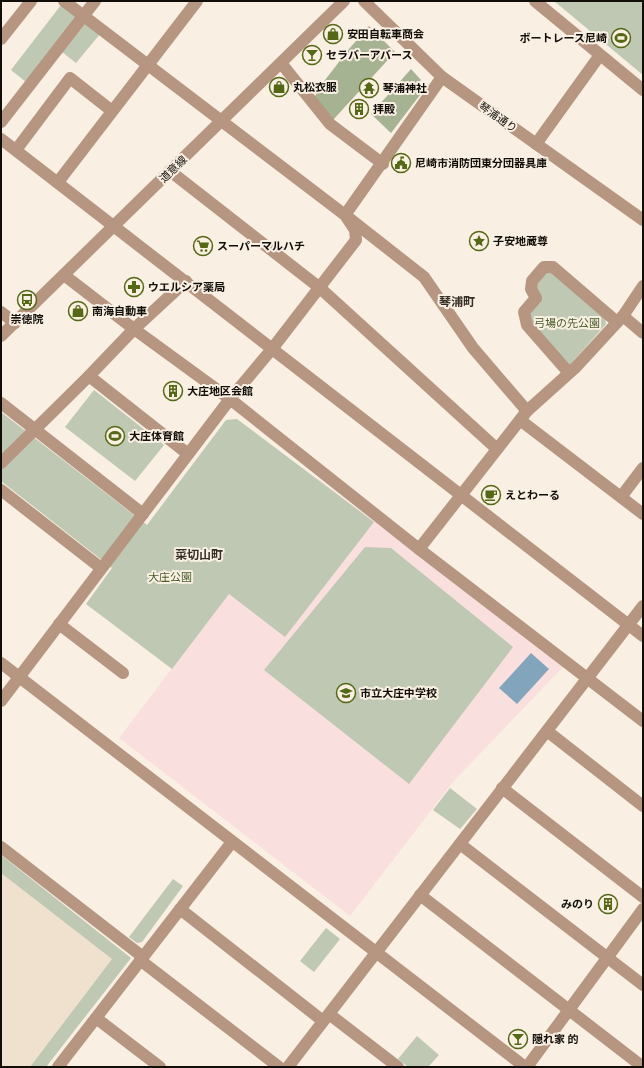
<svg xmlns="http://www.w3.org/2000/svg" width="644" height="1068" font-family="'Public Sans','Noto Sans JP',sans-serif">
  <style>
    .built { fill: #efe1ce }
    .education { fill: #fadfdf }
    .green { fill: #bec8b2 }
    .forest { fill: #a5b392 }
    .water { fill: #83a5bb }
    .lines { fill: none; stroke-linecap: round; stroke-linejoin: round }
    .minor { stroke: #b69581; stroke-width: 12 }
    .labels { text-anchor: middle; stroke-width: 4; stroke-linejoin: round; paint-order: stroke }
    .poi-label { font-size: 11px; font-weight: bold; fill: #110d09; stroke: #f9efe2; text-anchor: start }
    .street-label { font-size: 11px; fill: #110d09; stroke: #f9efe2 }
    .park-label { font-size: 11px; fill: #4a5e2b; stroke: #f9efe2 }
    .neighbourhood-label { font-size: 12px; font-weight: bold; fill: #362f25; stroke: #f9efe2 }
  </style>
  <rect width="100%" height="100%" fill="#f9efe2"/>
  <polygon class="built" points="1,873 112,959 30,1067 1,1067"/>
  <polygon class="education" points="317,478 563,667 453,782 350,916 119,738"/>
  <g class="green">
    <polygon points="554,1 643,1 643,75"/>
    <polygon points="61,5 76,17 26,82 11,70"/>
    <polygon points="85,22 100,34 76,63 62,52"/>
    <path d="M544,272H552L605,316L606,324L569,366C558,354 528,330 527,315C526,303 538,282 544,272Z"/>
    <polygon points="94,390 164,445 135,481 65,427"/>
    <polygon points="1,412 147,525 226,420 237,419 374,522 285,637 229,594 172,669 86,604 112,568 1,481"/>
    <polygon points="365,547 391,548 513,647 409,784 264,670"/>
    <polygon points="450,788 477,809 460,829 433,810"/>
    <polygon points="1,855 131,958 46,1067 30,1067 112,959 1,873"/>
    <polygon points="173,879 183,886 142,942 137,943 129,937"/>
    <polygon points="326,928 340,939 314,972 300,961"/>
    <polygon points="417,1036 439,1055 428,1067 408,1067 398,1059"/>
  </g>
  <g class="forest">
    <polygon points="369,26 395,52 333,120 314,97 316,95 315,93 349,49"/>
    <polygon points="411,69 421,80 416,86 423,91 391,133 371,114"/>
  </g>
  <polygon class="water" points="531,653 549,669 517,704 499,688"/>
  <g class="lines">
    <g class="minor">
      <polyline points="364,1 442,77 643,220"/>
      <polyline points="535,1 643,90"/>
      <polyline points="1,39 31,1"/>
      <polyline points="281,63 330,124 383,164"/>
      <polyline points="442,77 345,215 424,277 473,348 527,411"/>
      <polyline points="1,122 95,1"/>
      <polyline points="1,139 643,636"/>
      <polyline points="536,144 600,55"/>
      <polyline points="16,150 70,78 112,111"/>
      <polyline points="170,171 320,288 497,449"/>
      <polyline points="58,182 197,1"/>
      <polyline points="186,281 134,329 230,399 419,549 643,721"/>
      <polyline points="1,312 15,323"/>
      <polyline points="623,316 643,333"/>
      <polyline points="1,336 344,1"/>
      <polyline points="569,373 527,325 524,312 536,298 531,289 532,281 544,267 553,267 617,322"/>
      <polyline points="89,376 188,454"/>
      <polyline points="1,403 143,514"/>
      <polyline points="520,420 643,514"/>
      <polyline points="1,463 89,376 134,329 64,275"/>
      <polyline points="1,490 101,568"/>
      <polyline points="621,497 643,468"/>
      <polyline points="419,549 527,411 576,367 623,316 643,286"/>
      <polyline points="59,624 123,673"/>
      <polyline points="1,663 525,1067"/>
      <polyline points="1,701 230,399 272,349 356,240 355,230 345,215 64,1"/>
      <polyline points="547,731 643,806"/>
      <polyline points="502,788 643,897"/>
      <polyline points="460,844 643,985"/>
      <polyline points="1,847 143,957"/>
      <polyline points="420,895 643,1067"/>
      <polyline points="180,909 323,1021"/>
      <polyline points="140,960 279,1067"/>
      <polyline points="329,1014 398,1067"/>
      <polyline points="96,1018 160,1067"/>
      <polyline points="58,1067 232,842"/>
      <polyline points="288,1067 643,606"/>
      <polyline points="527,1067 643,909"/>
    </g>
  </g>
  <defs>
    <symbol id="shop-ring" viewBox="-11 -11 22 22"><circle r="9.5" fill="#f9efe2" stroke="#546815" stroke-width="1.5"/><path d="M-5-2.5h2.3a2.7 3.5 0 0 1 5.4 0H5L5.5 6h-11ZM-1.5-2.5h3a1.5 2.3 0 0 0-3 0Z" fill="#546815"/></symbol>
    <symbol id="stadium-ring" viewBox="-11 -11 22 22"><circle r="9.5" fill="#f9efe2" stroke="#546815" stroke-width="1.5"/><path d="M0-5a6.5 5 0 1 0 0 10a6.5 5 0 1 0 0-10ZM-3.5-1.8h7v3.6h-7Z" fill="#546815"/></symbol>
    <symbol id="bar-ring" viewBox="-11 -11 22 22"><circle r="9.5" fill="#f9efe2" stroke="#546815" stroke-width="1.5"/><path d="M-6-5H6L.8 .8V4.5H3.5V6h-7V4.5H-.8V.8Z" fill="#546815"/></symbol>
    <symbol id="temple-ring" viewBox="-11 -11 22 22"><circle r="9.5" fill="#f9efe2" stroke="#546815" stroke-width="1.5"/><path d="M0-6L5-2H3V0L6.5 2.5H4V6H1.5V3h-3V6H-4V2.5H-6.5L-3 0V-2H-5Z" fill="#546815"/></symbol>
    <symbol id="building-ring" viewBox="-11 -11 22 22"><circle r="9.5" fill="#f9efe2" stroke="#546815" stroke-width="1.5"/><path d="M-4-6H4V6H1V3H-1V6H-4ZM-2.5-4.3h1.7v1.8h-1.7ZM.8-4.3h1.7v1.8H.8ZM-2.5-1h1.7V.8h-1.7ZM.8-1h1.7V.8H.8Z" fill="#546815"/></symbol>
    <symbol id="civic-ring" viewBox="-11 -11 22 22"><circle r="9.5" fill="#f9efe2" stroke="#546815" stroke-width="1.5"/><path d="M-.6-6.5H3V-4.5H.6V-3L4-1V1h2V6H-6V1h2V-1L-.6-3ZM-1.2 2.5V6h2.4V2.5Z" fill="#546815"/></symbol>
    <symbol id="sight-ring" viewBox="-11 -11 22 22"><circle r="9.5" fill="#f9efe2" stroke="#546815" stroke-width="1.5"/><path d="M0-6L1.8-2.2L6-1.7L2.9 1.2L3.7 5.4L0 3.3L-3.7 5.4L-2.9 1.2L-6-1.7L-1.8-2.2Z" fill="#546815"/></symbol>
    <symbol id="supermarket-ring" viewBox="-11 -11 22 22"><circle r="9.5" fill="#f9efe2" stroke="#546815" stroke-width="1.5"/><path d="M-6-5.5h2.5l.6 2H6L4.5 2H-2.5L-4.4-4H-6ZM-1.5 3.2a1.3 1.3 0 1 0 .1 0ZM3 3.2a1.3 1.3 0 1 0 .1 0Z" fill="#546815"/></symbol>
    <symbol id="pharmacy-ring" viewBox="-11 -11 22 22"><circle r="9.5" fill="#f9efe2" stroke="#546815" stroke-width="1.5"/><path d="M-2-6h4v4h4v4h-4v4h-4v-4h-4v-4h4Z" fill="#546815"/></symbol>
    <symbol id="bus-ring" viewBox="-11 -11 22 22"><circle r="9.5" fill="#f9efe2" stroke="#546815" stroke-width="1.5"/><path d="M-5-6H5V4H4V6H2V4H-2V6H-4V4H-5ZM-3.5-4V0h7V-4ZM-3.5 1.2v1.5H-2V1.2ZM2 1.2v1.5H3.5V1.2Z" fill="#546815"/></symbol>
    <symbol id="cafe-ring" viewBox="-11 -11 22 22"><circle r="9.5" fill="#f9efe2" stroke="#546815" stroke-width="1.5"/><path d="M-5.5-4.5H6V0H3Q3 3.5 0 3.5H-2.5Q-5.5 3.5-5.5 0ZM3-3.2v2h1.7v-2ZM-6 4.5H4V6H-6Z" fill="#546815"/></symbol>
    <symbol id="school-ring" viewBox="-11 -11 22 22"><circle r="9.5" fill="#f9efe2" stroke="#546815" stroke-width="1.5"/><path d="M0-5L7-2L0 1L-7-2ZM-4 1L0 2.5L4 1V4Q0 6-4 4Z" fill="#546815"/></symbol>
  </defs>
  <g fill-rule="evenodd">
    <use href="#shop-ring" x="322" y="23" width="22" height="22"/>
    <use href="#stadium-ring" x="610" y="27" width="22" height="22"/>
    <use href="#bar-ring" x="301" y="44" width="22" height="22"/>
    <use href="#shop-ring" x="268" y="76" width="22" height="22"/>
    <use href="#temple-ring" x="358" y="77" width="22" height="22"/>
    <use href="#building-ring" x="348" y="98" width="22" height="22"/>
    <use href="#civic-ring" x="390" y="152" width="22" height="22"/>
    <use href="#sight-ring" x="468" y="230" width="22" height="22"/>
    <use href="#supermarket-ring" x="192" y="235" width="22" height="22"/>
    <use href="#pharmacy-ring" x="123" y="276" width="22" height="22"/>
    <use href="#bus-ring" x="16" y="289" width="22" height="22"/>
    <use href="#shop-ring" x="67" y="300" width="22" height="22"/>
    <use href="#building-ring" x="162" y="380" width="22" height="22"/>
    <use href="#stadium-ring" x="104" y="425" width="22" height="22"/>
    <use href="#cafe-ring" x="480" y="484" width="22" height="22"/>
    <use href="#school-ring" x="335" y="682" width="22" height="22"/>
    <use href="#building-ring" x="597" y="893" width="22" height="22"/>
    <use href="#bar-ring" x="507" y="1028" width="22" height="22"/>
  </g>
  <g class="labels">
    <g class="poi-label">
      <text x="347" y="38">安田自転車商会</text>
      <text x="607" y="42" text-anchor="end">ボートレース尼崎</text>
      <text x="326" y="59">セラバーアバース</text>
      <text x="293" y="91">丸松衣服</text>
      <text x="383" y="92">琴浦神社</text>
      <text x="373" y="113">拝殿</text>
      <text x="415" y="167">尼崎市消防団東分団器具庫</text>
      <text x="493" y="245">子安地蔵尊</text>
      <text x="217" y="250">スーパーマルハチ</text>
      <text x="148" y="291">ウエルシア薬局</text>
      <text x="92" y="315">南海自動車</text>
      <text x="27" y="323" text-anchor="middle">崇徳院</text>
      <text x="187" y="395">大庄地区会館</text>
      <text x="129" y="440">大庄体育館</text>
      <text x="505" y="499">えとわーる</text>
      <text x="360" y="697">市立大庄中学校</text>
      <text x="594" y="908" text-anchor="end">みのり</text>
      <text x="532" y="1043">隠れ家 的</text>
    </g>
    <g class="street-label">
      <text transform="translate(498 117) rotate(35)" y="4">琴浦通り</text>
      <text transform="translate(173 169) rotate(-44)" y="4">道意線</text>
    </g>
    <g class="park-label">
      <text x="567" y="327">弓場の先公園</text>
      <text x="170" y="581">大庄公園</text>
    </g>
    <g class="neighbourhood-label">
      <text x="457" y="306">琴浦町</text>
      <text x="199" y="559">菜切山町</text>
    </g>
  </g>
  <rect width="644" height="1068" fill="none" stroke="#110d09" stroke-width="4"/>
</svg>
